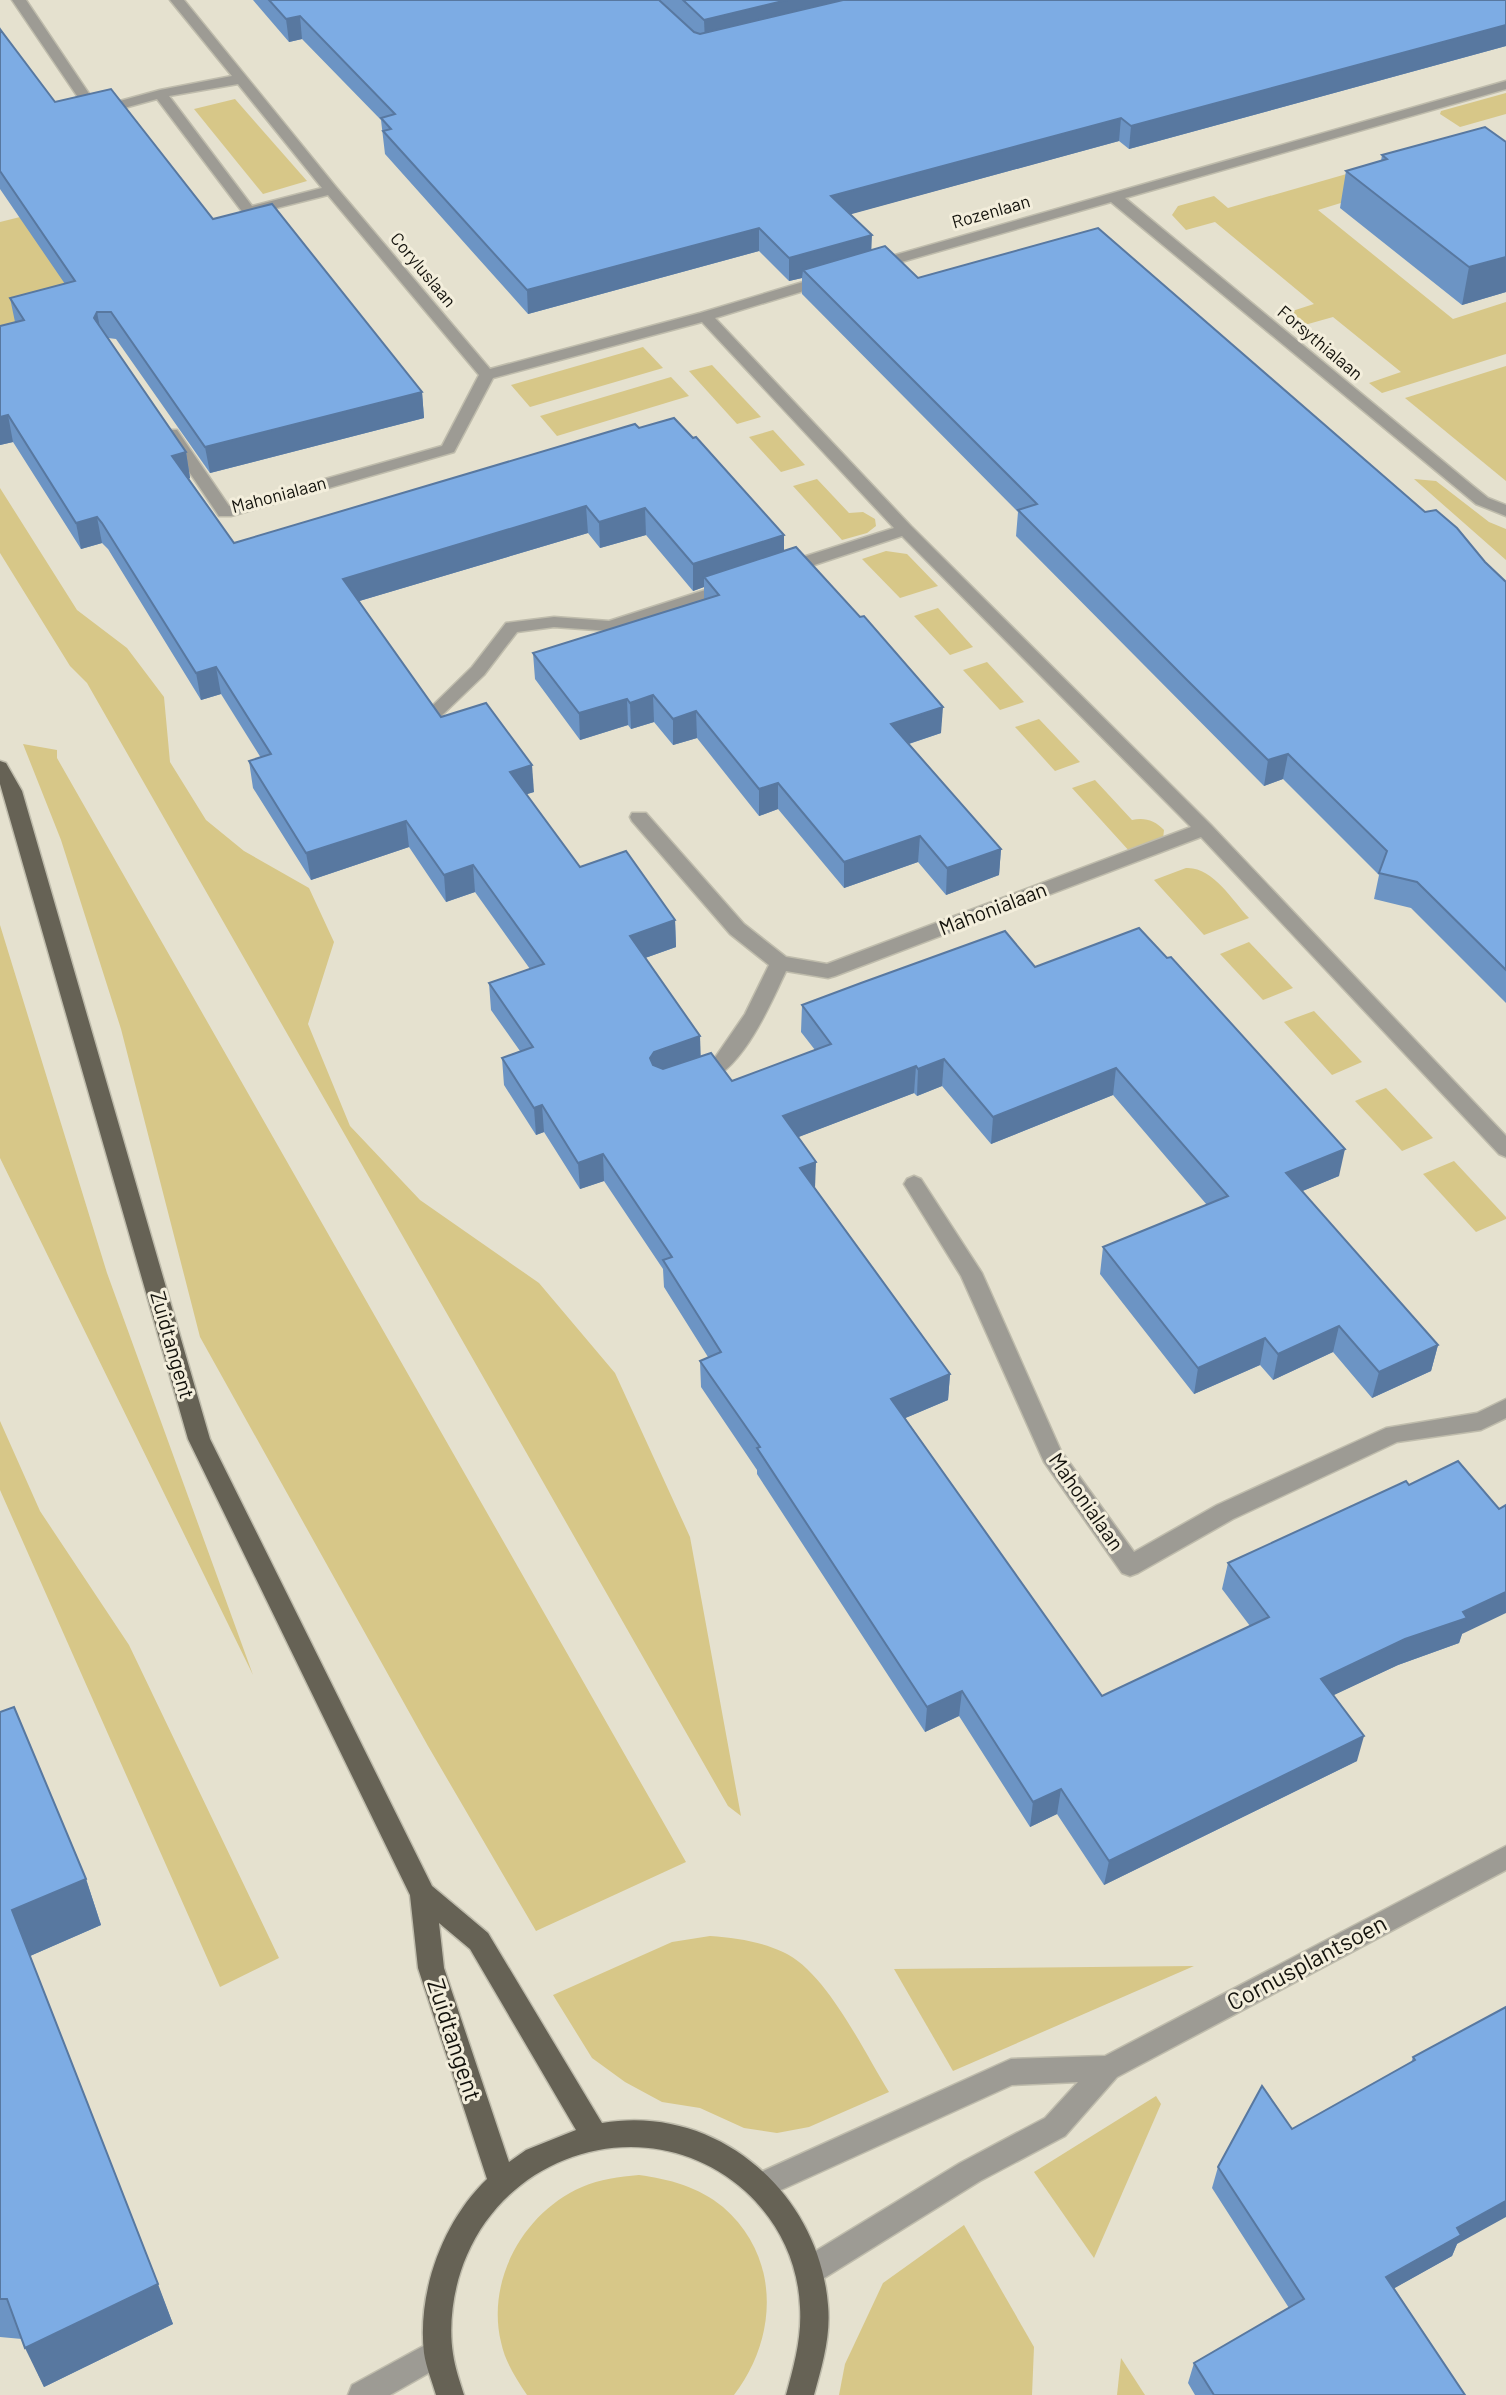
<svg xmlns="http://www.w3.org/2000/svg" width="1506" height="2395" font-family="Barlow,sans-serif">
  <style>
    .green { fill: #d7c788 }
    .lines { fill: none; stroke-linecap: round; stroke-linejoin: round }
    .minor-casing { stroke: #bfbcac; stroke-width: 3 }
    .major-casing { stroke: #bfbcac; stroke-width: 3 }
    .minor { fill: #9d9b94; fill-rule: evenodd }
    .major { fill: #666255; fill-rule: evenodd }
    .wall { fill: #6c94c4 }
    .shaded-wall { fill: #5878a0 }
    .building { fill: #7dace4; stroke: #5878a0; stroke-width: 2 }
    .labels { text-anchor: middle; stroke-width: 6; stroke-linejoin: round; paint-order: stroke }
    .far-street-label { font-size: 18px; fill: #13120c; stroke: #f3eedc }
    .street-label { font-size: 21px; fill: #13120c; stroke: #f3eedc }
    .near-street-label { font-size: 24px; fill: #13120c; stroke: #f3eedc }
  </style>
  <rect width="100%" height="100%" fill="#e5e1cf"/>
  <g class="green">
    <polygon points="1506,93 1506,114 1460,127 1440,114 1441,111"/>
    <polygon points="235,99 307,181 263,194 194,109"/>
    <polygon points="1430,150 1370,194 1318,210 1453,319 1506,302 1506,354 1382,393 1369,383 1401,372 1333,317 1301,326 1286,313 1314,304 1215,222 1186,230 1172,215 1178,206 1214,196 1228,208"/>
    <polygon points="20,217 80,297 0,360 0,222"/>
    <polygon points="643,347 663,368 530,407 511,385"/>
    <polygon points="712,365 761,417 737,424 689,371"/>
    <polygon points="1506,366 1506,481 1405,398"/>
    <polygon points="671,377 689,396 557,436 540,416"/>
    <polygon points="773,430 805,465 781,472 749,437"/>
    <polygon points="817,479 849,513 863,512 875,519 876,526 867,533 842,540 793,486"/>
    <polygon points="1414,479 1436,481 1489,522 1506,529 1506,560"/>
    <polygon points="0,488 77,610 127,648 164,697 170,762 206,820 244,851 309,888 334,942 308,1024 350,1126 420,1200 539,1283 615,1373 690,1537 741,1816 728,1806 87,683 70,666 0,553"/>
    <polygon points="886,551 907,554 938,586 900,598 862,559"/>
    <polygon points="938,608 973,647 950,655 914,616"/>
    <polygon points="987,662 1024,702 1000,710 963,670"/>
    <polygon points="1039,719 1080,762 1055,771 1015,727"/>
    <polygon points="23,744 57,750 57,758 686,1862 536,1931 428,1746 200,1337 121,1029 61,840"/>
    <path d="M1095,780L1132,820C1144,817 1155,820 1164,830L1163,839L1131,853L1072,788Z"/>
    <path d="M1186,868C1212,866 1233,901 1249,918L1204,935L1154,880Z"/>
    <polygon points="0,925 107,1273 253,1675 0,1158"/>
    <polygon points="1249,942 1293,988 1263,1000 1220,954"/>
    <polygon points="1314,1011 1362,1062 1332,1075 1284,1022"/>
    <polygon points="1386,1088 1433,1138 1402,1151 1355,1101"/>
    <polygon points="1454,1161 1506,1217 1506,1219 1476,1232 1423,1174"/>
    <polygon points="0,1421 40,1511 129,1645 279,1958 220,1987 0,1490"/>
    <path d="M710,1936C736,1938 759,1941 783,1952C826,1971 864,2052 889,2092L809,2127L777,2133L744,2128L700,2108L662,2102L625,2082L592,2058L553,1995L672,1942Z"/>
    <polygon points="1194,1966 953,2071 894,1969"/>
    <polygon points="1156,2096 1161,2104 1094,2258 1034,2172"/>
    <path d="M639,2175C669,2179 699,2187 723,2207C781,2257 778,2338 734,2395H527C516,2378 505,2362 501,2342C486,2280 524,2212 582,2187C600,2179 619,2177 639,2175Z"/>
    <polygon points="964,2225 1034,2347 1032,2395 839,2395 845,2364 883,2283"/>
    <polygon points="1121,2358 1145,2395 1117,2395"/>
  </g>
  <g class="lines">
    <defs>
      <g id="minor">
        <path d="M12,0H26L98,107L160,90L232,76L170,0H184L336,187L490,369L700,313L823,276H833L836,279L833,282L715,318L911,526L1211,825L1506,1136V1157L1499,1154L1201,837L835,976L828,978L786,971C771,1003 733,1095 687,1081L684,1076L687,1071L712,1062L745,1014L769,965L730,934L632,821L630,817L632,813H646L744,924L786,957L827,964L1191,827L902,536L790,573H778L776,569L778,565L894,528L702,322L493,378L454,452L231,516H219L163,433L165,430H177L229,506L442,446L479,375L328,195L249,215L244,214L157,99L95,116L90,115ZM238,84L322,188L252,206L169,96Z"/>
        <polygon points="1506,81 1506,89 1125,198 1473,486 1488,498 1506,505 1506,516 1476,504 1111,202 877,269 867,269 865,266 867,263"/>
        <polygon points="730,582 736,583 739,587 736,591 610,631 554,627 517,632 484,675 439,718 427,718 424,714 472,667 506,623 554,617 609,621"/>
        <polygon points="914,1176 921,1179 982,1273 1061,1451 1134,1552 1217,1505 1386,1428 1477,1413 1506,1399 1506,1418 1481,1430 1397,1442 1233,1519 1138,1573 1130,1576 1122,1573 1044,1462 961,1276 904,1184 907,1179"/>
        <polygon points="1506,1846 1506,1870 1117,2077 1065,2136 980,2181 821,2280 811,2284 801,2280 797,2270 801,2260 960,2163 1045,2118 1078,2082 1012,2085 772,2194 762,2198 752,2194 748,2185 752,2176 1002,2063 1011,2059 1105,2056"/>
        <polygon points="438,2338 448,2342 452,2352 448,2362 390,2395 348,2395 352,2385"/>
      </g>
      <path id="major" d="M0,761L6,763L22,791L210,1439L432,1886L488,1933L602,2123C717,2103 819,2193 828,2305C831,2336 822,2366 814,2395H786C794,2366 802,2337 800,2307C798,2261 778,2221 745,2191C655,2110 514,2146 467,2255C454,2284 448,2323 453,2354C455,2368 460,2382 464,2395H436C432,2381 426,2367 424,2353C417,2292 443,2221 487,2179L418,1968L410,1895L188,1439L0,784ZM439,1923L470,1949L576,2130L526,2150L509,2162L444,1968Z"/>
    </defs>
    <use href="#minor" class="minor-casing"/>
    <use href="#major" class="major-casing"/>
    <use href="#minor" class="minor"/>
    <use href="#major" class="major"/>
  </g>
  <g class="wall">
    <polygon points="253,0 1506,0 1506,46 1129,149 1119,141 850,214 871,250 918,278 1425,512 1506,582 1506,1003 1411,908 1374,899 1379,875 1283,779 1264,786 1016,536 1018,512 802,294 802,278 789,281 759,251 528,314 385,154 381,120 302,39 289,42"/>
    <polygon points="0,29 55,102 213,219 422,392 424,418 210,473 116,339 108,338 186,452 190,478 189,479 234,543 639,428 784,551 941,733 909,744 1001,849 999,875 946,895 918,862 844,888 778,809 759,816 697,738 673,745 654,722 631,729 628,725 580,740 535,679 533,653 704,599 704,587 693,591 646,535 600,548 588,533 359,601 441,717 534,792 526,794 580,867 675,920 676,947 645,958 700,1036 700,1056 732,1081 815,1050 801,1032 802,1005 1035,967 1339,1176 1302,1191 1438,1345 1431,1371 1372,1398 1333,1352 1273,1380 1260,1365 1194,1394 1100,1274 1103,1247 1207,1205 1113,1095 991,1144 942,1086 917,1096 914,1093 798,1137 815,1188 950,1374 948,1400 905,1418 1102,1696 1250,1626 1222,1589 1228,1563 1462,1634 1459,1643 1398,1665 1333,1695 1357,1761 1104,1885 1057,1814 1030,1827 959,1716 925,1732 757,1474 757,1470 701,1387 700,1361 708,1357 664,1287 663,1269 604,1181 580,1189 544,1132 536,1135 504,1085 502,1058 520,1051 491,1010 489,983 530,969 475,892 446,902 409,847 311,880 253,788 249,761 261,758 221,694 201,700 108,549 102,543 81,549 13,442 0,445 0,326 15,322 10,298 65,284 0,189"/>
    <polygon points="1506,142 1506,292 1462,305 1340,208 1346,171 1381,161 1382,155"/>
    <polygon points="0,1712 86,1879 101,1925 30,1956 173,2324 44,2387 22,2339 0,2337"/>
    <polygon points="1506,2007 1457,2244 1452,2256 1394,2288 1465,2395 1195,2395 1188,2383 1194,2363 1289,2308 1212,2188 1218,2167 1292,2129 1411,2063 1413,2057"/>
  </g>
  <g class="shaded-wall">
    <polygon points="787,0 881,0 705,42 704,20"/>
    <polygon points="300,16 302,39 289,42 286,19"/>
    <polygon points="1506,25 1506,46 1129,149 1131,126"/>
    <polygon points="1121,118 1119,141 830,220 831,196"/>
    <polygon points="759,228 759,251 528,314 527,290"/>
    <polygon points="872,235 871,258 803,270 802,278 789,281 789,258"/>
    <polygon points="1506,257 1506,292 1462,305 1469,267"/>
    <polygon points="97,312 102,338 94,318"/>
    <polygon points="422,392 424,418 210,473 205,447"/>
    <polygon points="8,415 13,442 0,445 0,417"/>
    <polygon points="186,452 190,478 177,482 172,456"/>
    <polygon points="586,506 588,533 346,605 343,579"/>
    <polygon points="645,508 646,535 600,548 599,522"/>
    <polygon points="97,517 102,543 81,549 76,523"/>
    <polygon points="784,535 784,561 704,577 704,587 693,591 693,564"/>
    <polygon points="216,667 221,694 201,700 196,673"/>
    <polygon points="653,695 654,722 631,729 630,703"/>
    <polygon points="627,699 628,725 580,740 579,713"/>
    <polygon points="943,707 941,733 890,750 891,724"/>
    <polygon points="696,711 697,738 673,745 673,719"/>
    <polygon points="1288,754 1283,779 1264,786 1268,760"/>
    <polygon points="532,765 534,792 512,799 510,772"/>
    <polygon points="778,783 778,809 759,816 759,789"/>
    <polygon points="406,821 409,847 311,880 306,853"/>
    <polygon points="920,836 918,862 844,888 844,862"/>
    <polygon points="1001,849 999,875 946,895 947,868"/>
    <polygon points="473,865 475,892 446,902 444,875"/>
    <polygon points="675,920 676,947 631,963 630,936"/>
    <polygon points="700,1036 701,1063 651,1085 650,1058 654,1052"/>
    <polygon points="944,1059 942,1086 917,1096 918,1069"/>
    <polygon points="916,1066 914,1093 783,1143 783,1116"/>
    <polygon points="1116,1068 1113,1095 991,1144 993,1117"/>
    <polygon points="542,1105 544,1132 536,1135 534,1108"/>
    <polygon points="1345,1149 1339,1176 1281,1200 1286,1173"/>
    <polygon points="603,1154 604,1181 580,1189 578,1163"/>
    <polygon points="816,1162 815,1188 800,1168"/>
    <polygon points="1339,1326 1333,1352 1273,1380 1278,1354"/>
    <polygon points="1265,1338 1260,1365 1194,1394 1198,1368"/>
    <polygon points="1438,1345 1431,1371 1372,1398 1379,1372"/>
    <polygon points="950,1374 948,1400 889,1425 891,1399"/>
    <polygon points="1506,1592 1506,1613 1462,1634 1459,1643 1398,1665 1315,1704 1321,1679"/>
    <polygon points="962,1691 959,1716 925,1732 927,1707"/>
    <polygon points="1364,1736 1357,1761 1104,1885 1109,1861"/>
    <polygon points="1061,1789 1057,1814 1030,1827 1033,1802"/>
    <polygon points="86,1879 101,1925 30,1956 12,1910"/>
    <polygon points="1506,2201 1506,2217 1457,2244 1452,2256 1377,2298 1386,2277 1457,2228"/>
    <polygon points="158,2284 173,2324 44,2387 25,2348"/>
  </g>
  <g class="building">
    <polygon points="269,0 659,0 694,32 700,34 843,0 1506,0 1506,25 1131,126 1121,118 831,196 872,235 789,258 759,228 527,290 383,131 391,129 381,118 395,114 300,16 286,19"/>
    <polygon points="683,0 787,0 704,20"/>
    <polygon points="0,29 55,102 111,89 213,219 272,204 422,392 205,447 111,312 97,312 94,318 186,452 172,456 234,543 635,424 639,428 674,418 693,438 696,437 784,535 693,564 645,508 599,522 586,506 343,579 441,717 486,703 532,765 510,772 580,867 626,851 675,920 630,936 700,1036 654,1052 650,1058 653,1065 663,1069 711,1053 732,1081 831,1044 802,1005 861,983 1005,931 1035,967 1139,928 1167,958 1171,957 1345,1149 1286,1173 1438,1345 1379,1372 1339,1326 1278,1354 1265,1338 1198,1368 1103,1247 1228,1196 1116,1068 993,1117 944,1059 918,1069 916,1066 783,1116 816,1162 800,1168 950,1374 891,1399 1102,1696 1269,1617 1228,1563 1406,1481 1409,1485 1458,1461 1499,1509 1506,1505 1506,1592 1463,1612 1467,1618 1405,1639 1321,1679 1364,1736 1109,1861 1061,1789 1033,1802 962,1691 927,1707 757,1448 760,1447 700,1361 721,1352 663,1260 672,1257 603,1154 578,1163 542,1105 534,1108 502,1058 533,1047 489,983 544,964 473,865 444,875 406,821 306,853 249,761 271,754 216,667 196,673 102,523 97,517 76,523 8,415 0,417 0,326 24,320 10,298 75,281 0,171"/>
    <polygon points="1485,127 1506,142 1506,257 1469,267 1346,171 1387,159 1382,155"/>
    <polygon points="1098,228 1425,512 1436,510 1457,528 1485,562 1506,582 1506,970 1417,882 1379,873 1387,851 1288,754 1268,760 1187,680 1018,510 1037,504 803,270 885,246 918,278"/>
    <polygon points="796,547 860,617 864,616 943,707 891,724 1001,849 947,868 920,836 844,862 778,783 759,789 696,711 673,719 653,695 630,703 627,699 579,713 533,653 719,595 704,577"/>
    <polygon points="14,1707 86,1879 12,1910 158,2284 25,2348 7,2299 0,2299 0,1712"/>
    <polygon points="1506,2007 1506,2201 1457,2228 1461,2235 1386,2277 1465,2395 1214,2395 1194,2363 1304,2299 1218,2167 1262,2086 1292,2129 1415,2060 1413,2057"/>
  </g>
  <g class="labels">
    <g class="far-street-label">
      <text transform="translate(991 212) rotate(-16)" y="6">Rozenlaan</text>
      <text transform="translate(423 270) rotate(50)" y="6">Coryluslaan</text>
      <text transform="translate(1320 343) rotate(40)" y="6">Forsythialaan</text>
      <text transform="translate(279 495) rotate(-15)" y="6">Mahonialaan</text>
    </g>
    <g class="street-label">
      <text transform="translate(993 909) rotate(-21)" y="7">Mahonialaan</text>
      <text transform="translate(172 1345) rotate(74)" y="7">Zuidtangent</text>
      <text transform="translate(1086 1502) rotate(55)" y="7">Mahonialaan</text>
    </g>
    <g class="near-street-label">
      <text transform="translate(1307 1963) rotate(-28)" y="8">Cornusplantsoen</text>
      <text transform="translate(454 2040) rotate(72)" y="8">Zuidtangent</text>
    </g>
  </g>
</svg>
